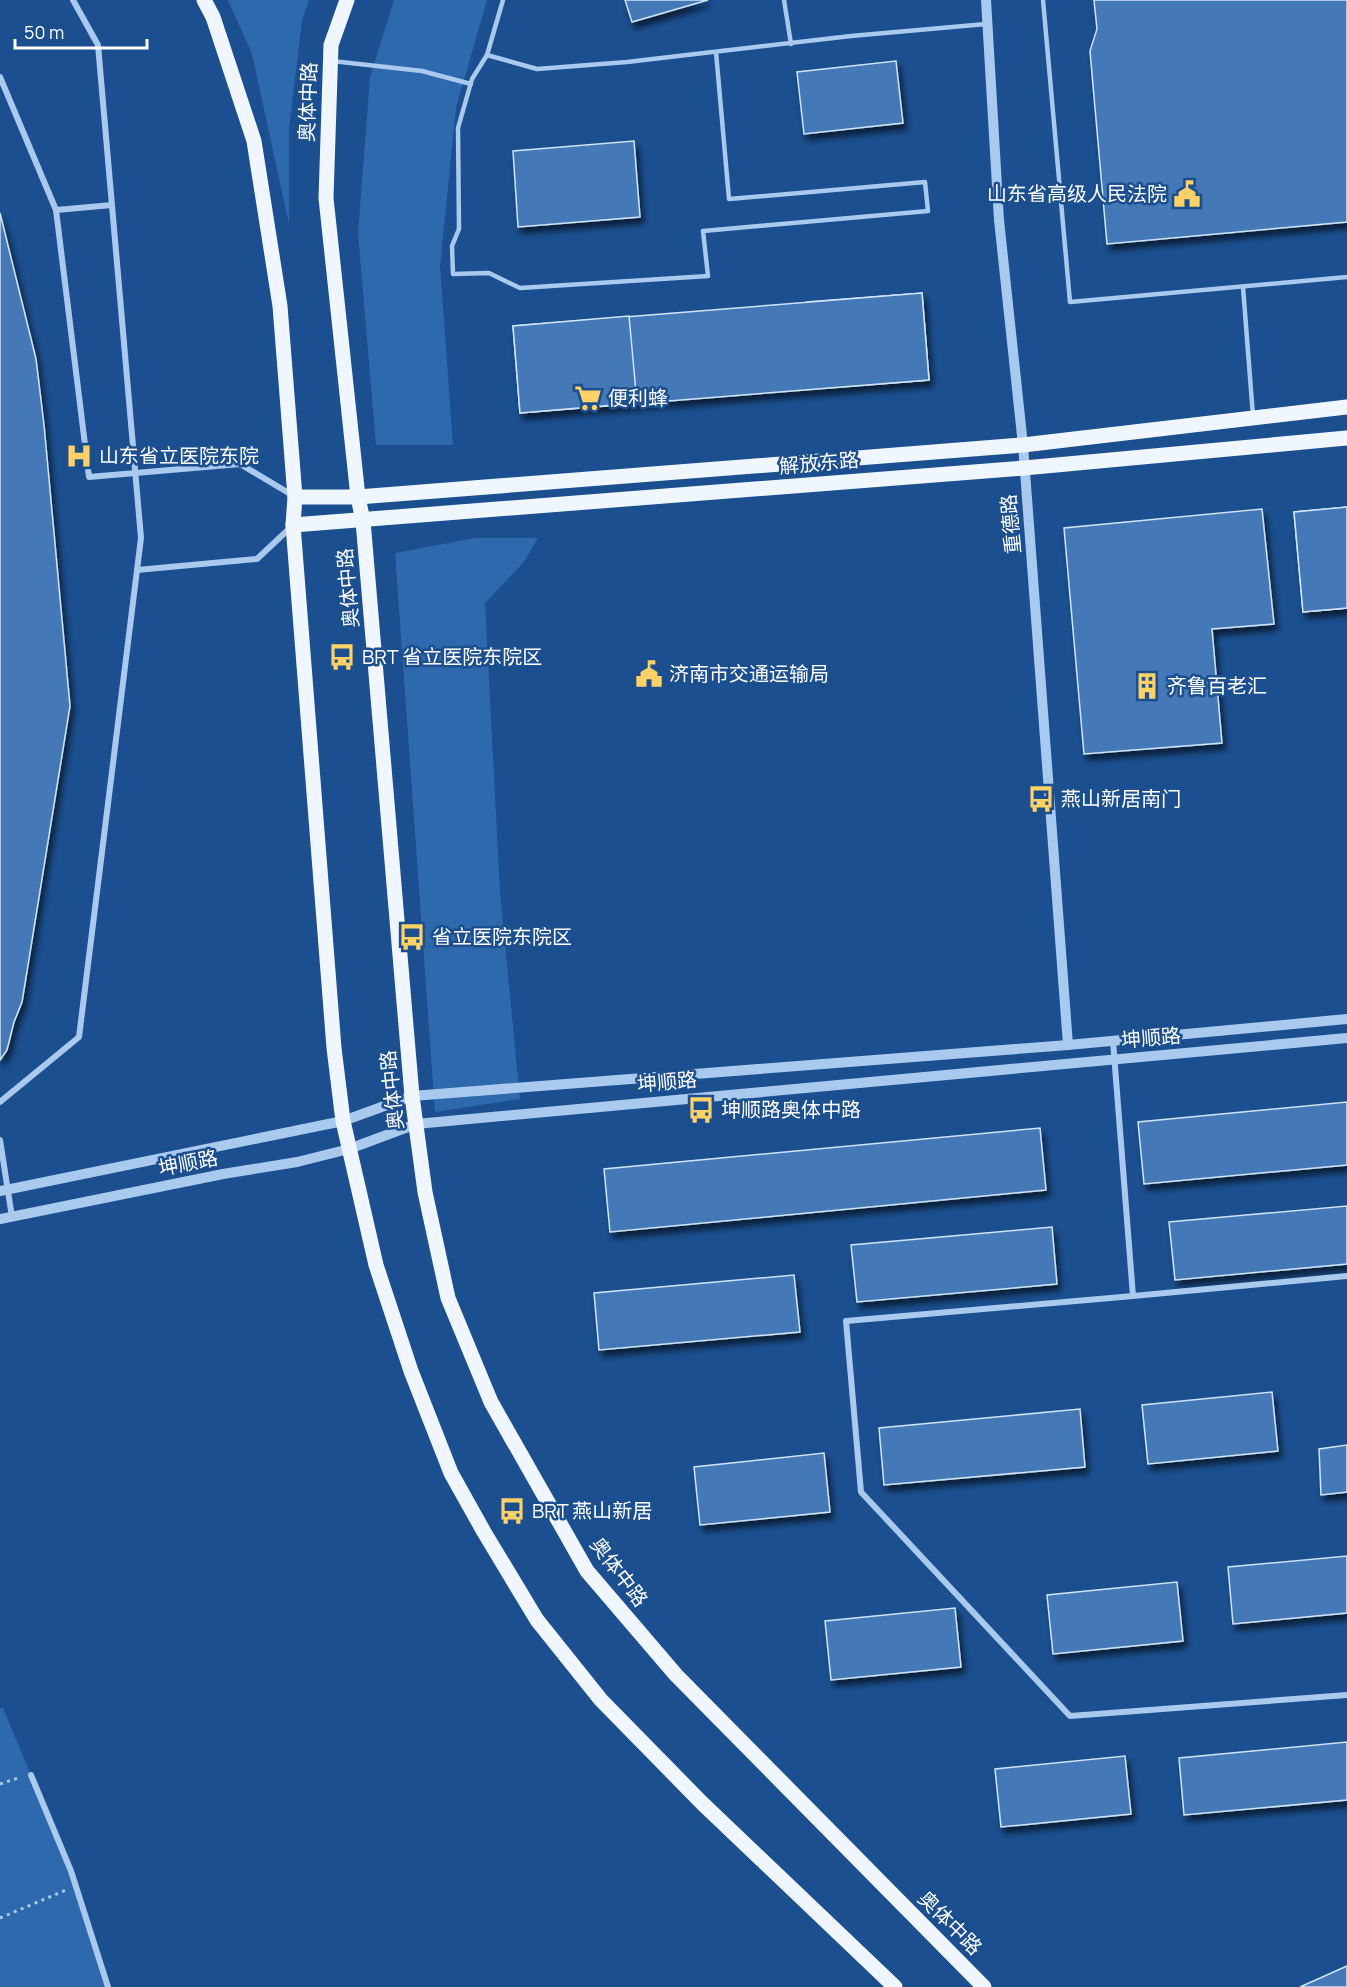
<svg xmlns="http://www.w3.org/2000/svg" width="1347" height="1987" font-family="Manrope,'Noto Sans SC',sans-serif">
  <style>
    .green { fill: #2e69ad }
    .building { fill: #4478b7; stroke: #cfe3fa; stroke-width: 1.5; filter: url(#shadow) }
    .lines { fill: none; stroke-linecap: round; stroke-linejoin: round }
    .path { stroke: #a9c9ee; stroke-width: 3; stroke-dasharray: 3 4.5; stroke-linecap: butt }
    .service { stroke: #a9c9ee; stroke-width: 4.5 }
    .minor { stroke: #a9c9ee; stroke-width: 6 }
    .tertiary { stroke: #a9c9ee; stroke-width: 10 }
    .primary { stroke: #f0f6ff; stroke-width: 15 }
    .labels { text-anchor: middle; stroke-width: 5; stroke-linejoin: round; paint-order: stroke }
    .street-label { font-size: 20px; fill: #fff; stroke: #1b4f8f }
    .poi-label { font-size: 20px; fill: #fff; stroke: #1b4f8f; text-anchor: start }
  </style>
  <defs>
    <filter id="shadow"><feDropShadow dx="3.5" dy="6" stdDeviation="3" flood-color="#0009"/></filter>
  </defs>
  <rect width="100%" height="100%" fill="#1b4f8f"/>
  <g class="green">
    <polygon points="228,0 309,0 302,21 289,129 289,224 252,54"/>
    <polygon points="394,0 487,0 456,108 440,266 453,445 376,445 358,233 370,77"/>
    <polygon points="475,538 538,538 524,562 485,603 500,892 520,1099 435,1112 395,553"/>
    <polygon points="0,1708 3,1708 71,1871 110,1987 0,1987"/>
  </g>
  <g class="building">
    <polygon points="625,0 708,0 632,22"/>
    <polygon points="1094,0 1347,0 1347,222 1107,244 1090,51 1097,29"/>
    <polygon points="896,61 903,123 804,134 797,72"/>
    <polygon points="634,141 640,217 518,227 513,151"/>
    <polygon points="0,213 36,359 44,425 70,706 22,1002 14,1022 7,1050 0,1060"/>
    <polygon points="922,293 929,380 812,389 807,302"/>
    <polygon points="922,293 929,380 520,413 513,326"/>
    <polygon points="629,316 637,403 520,413 513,326"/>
    <polygon points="1347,507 1347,608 1303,612 1294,512"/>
    <polygon points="1347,507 1347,608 1303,612 1294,512"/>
    <polygon points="1262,509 1274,624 1212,629 1222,743 1084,754 1064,528"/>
    <polygon points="1347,1102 1347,1165 1144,1184 1138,1122"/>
    <polygon points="1040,1128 1046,1190 610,1232 604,1169"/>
    <polygon points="1347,1206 1347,1264 1175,1280 1169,1222"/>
    <polygon points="1052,1227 1057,1284 857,1302 851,1245"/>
    <polygon points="794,1275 800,1332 599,1350 594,1293"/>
    <polygon points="1272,1392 1278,1451 1148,1464 1142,1405"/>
    <polygon points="1080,1409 1085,1467 884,1485 879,1428"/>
    <polygon points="1347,1445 1347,1492 1321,1495 1319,1449"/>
    <polygon points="824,1453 830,1512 700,1525 694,1467"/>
    <polygon points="1347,1556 1347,1613 1233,1624 1228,1567"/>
    <polygon points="1177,1582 1183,1641 1053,1654 1047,1595"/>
    <polygon points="955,1608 961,1667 831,1680 825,1621"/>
    <polygon points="1347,1742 1347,1800 1184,1815 1179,1758"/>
    <polygon points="1125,1756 1131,1814 1001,1827 995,1769"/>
    <polygon points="1347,1966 1347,1987 1300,1987"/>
  </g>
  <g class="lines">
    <g class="path">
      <polyline points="0,1784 21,1777"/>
      <polyline points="0,1918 66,1890"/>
    </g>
    <g class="service">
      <polyline points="784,0 791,44"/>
      <polyline points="1043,0 1070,302 1347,277"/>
      <polyline points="716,52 729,199 925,182 928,211 703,231 708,276 520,288 489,273 453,274 452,246 459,229 458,128 472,79 487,55 537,69 627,62 851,36 986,24"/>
      <polyline points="487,55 503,0"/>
      <polyline points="332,61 422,71 471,84"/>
      <polyline points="1243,287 1253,416"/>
    </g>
    <g class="minor">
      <polyline points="0,77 56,210 89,477 240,464 292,495"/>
      <polyline points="56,210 112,205"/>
      <polyline points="137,570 257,559 291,527"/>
      <polyline points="1113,1041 1133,1296 1347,1276"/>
      <polyline points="0,1102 79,1037 141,538 98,45 73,0"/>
      <polyline points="0,1140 12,1217"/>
      <polyline points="1133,1296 846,1321 861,1492 1070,1716 1347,1695"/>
      <polyline points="31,1775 71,1871 108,1987"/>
    </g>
    <g class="tertiary">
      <polyline points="986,0 999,220 1023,445 1068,1045"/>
      <polyline points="0,1191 343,1121 412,1096 1068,1045 1347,1019"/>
      <polyline points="0,1219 223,1174 297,1162 349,1149 416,1124 1347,1038"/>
    </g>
    <g class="primary">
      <polyline points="204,0 213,17 254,141 280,306 295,497 293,525 334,1048 343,1121 376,1265 411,1371 451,1473 484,1532 537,1620 601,1700 702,1803 895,1987"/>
      <polyline points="347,0 331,45 326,198 358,497 363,521 412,1096 425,1192 448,1298 491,1402 587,1571 676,1675 984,1987"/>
      <polyline points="295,497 358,497 1023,445 1347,407"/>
      <polyline points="293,525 1024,468 1347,438"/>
    </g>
  </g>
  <defs>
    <symbol id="civic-bare" viewBox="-9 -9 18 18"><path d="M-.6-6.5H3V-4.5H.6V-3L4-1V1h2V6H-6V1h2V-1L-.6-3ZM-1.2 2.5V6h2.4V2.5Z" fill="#ffd166" stroke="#1b4f8f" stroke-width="2.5" paint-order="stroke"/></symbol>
    <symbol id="supermarket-bare" viewBox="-9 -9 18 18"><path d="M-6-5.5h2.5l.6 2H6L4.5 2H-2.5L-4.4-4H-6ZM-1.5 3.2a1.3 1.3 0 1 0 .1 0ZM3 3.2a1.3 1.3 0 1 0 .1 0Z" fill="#ffd166" stroke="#1b4f8f" stroke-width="2.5" paint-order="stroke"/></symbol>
    <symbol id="hospital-bare" viewBox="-9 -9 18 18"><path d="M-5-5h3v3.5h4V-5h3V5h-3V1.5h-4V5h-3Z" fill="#ffd166" stroke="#1b4f8f" stroke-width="2.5" paint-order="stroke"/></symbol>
    <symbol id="bus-bare" viewBox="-9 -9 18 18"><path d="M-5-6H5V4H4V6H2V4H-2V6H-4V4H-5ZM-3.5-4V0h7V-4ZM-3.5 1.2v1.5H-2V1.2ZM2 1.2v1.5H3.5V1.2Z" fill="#ffd166" stroke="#1b4f8f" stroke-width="2.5" paint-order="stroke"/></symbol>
    <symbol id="building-bare" viewBox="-9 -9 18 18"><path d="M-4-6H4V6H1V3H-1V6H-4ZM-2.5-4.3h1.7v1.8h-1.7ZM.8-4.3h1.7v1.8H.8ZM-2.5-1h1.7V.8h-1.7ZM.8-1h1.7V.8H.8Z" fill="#ffd166" stroke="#1b4f8f" stroke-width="2.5" paint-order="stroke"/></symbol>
  </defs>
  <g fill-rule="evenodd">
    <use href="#civic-bare" x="1168" y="175" width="38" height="38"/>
    <use href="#supermarket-bare" x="569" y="379" width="38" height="38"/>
    <use href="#hospital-bare" x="60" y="437" width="38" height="38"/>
    <use href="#bus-bare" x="323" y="638" width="38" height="38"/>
    <use href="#civic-bare" x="630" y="655" width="38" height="38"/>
    <use href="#building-bare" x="1128" y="667" width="38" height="38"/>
    <use href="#bus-bare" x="1022" y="780" width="38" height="38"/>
    <use href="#bus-bare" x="393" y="918" width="38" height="38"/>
    <use href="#bus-bare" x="682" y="1091" width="38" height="38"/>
    <use href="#bus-bare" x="493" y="1492" width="38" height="38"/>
  </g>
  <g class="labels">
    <g class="street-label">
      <text transform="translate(308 102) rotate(-88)" y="7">奥体中路</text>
      <text transform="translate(819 463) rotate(-5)" y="7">解放东路</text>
      <text transform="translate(1011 524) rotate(-95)" y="7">重德路</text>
      <text transform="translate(348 588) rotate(-95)" y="7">奥体中路</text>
      <text transform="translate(1151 1038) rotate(-5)" y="7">坤顺路</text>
      <text transform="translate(667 1082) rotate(-5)" y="7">坤顺路</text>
      <text transform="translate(392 1090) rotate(-96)" y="7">奥体中路</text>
      <text transform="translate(188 1163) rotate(-11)" y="7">坤顺路</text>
      <text transform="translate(619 1572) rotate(53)" y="7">奥体中路</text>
      <text transform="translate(950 1923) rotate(45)" y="7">奥体中路</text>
    </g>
    <g class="poi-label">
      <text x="1167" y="201" text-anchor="end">山东省高级人民法院</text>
      <text x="608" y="405">便利蜂</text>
      <text x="99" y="463">山东省立医院东院</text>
      <text x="362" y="664">BRT 省立医院东院区</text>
      <text x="669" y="681">济南市交通运输局</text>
      <text x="1167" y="693">齐鲁百老汇</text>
      <text x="1061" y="806">燕山新居南门</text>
      <text x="432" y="944">省立医院东院区</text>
      <text x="721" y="1117">坤顺路奥体中路</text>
      <text x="532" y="1518">BRT 燕山新居</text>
    </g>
  </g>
  <path d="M15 39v9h132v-9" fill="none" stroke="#ffffff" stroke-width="3"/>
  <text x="24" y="39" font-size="18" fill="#ffffff" stroke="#1b4f8f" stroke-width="4.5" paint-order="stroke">50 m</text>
</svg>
